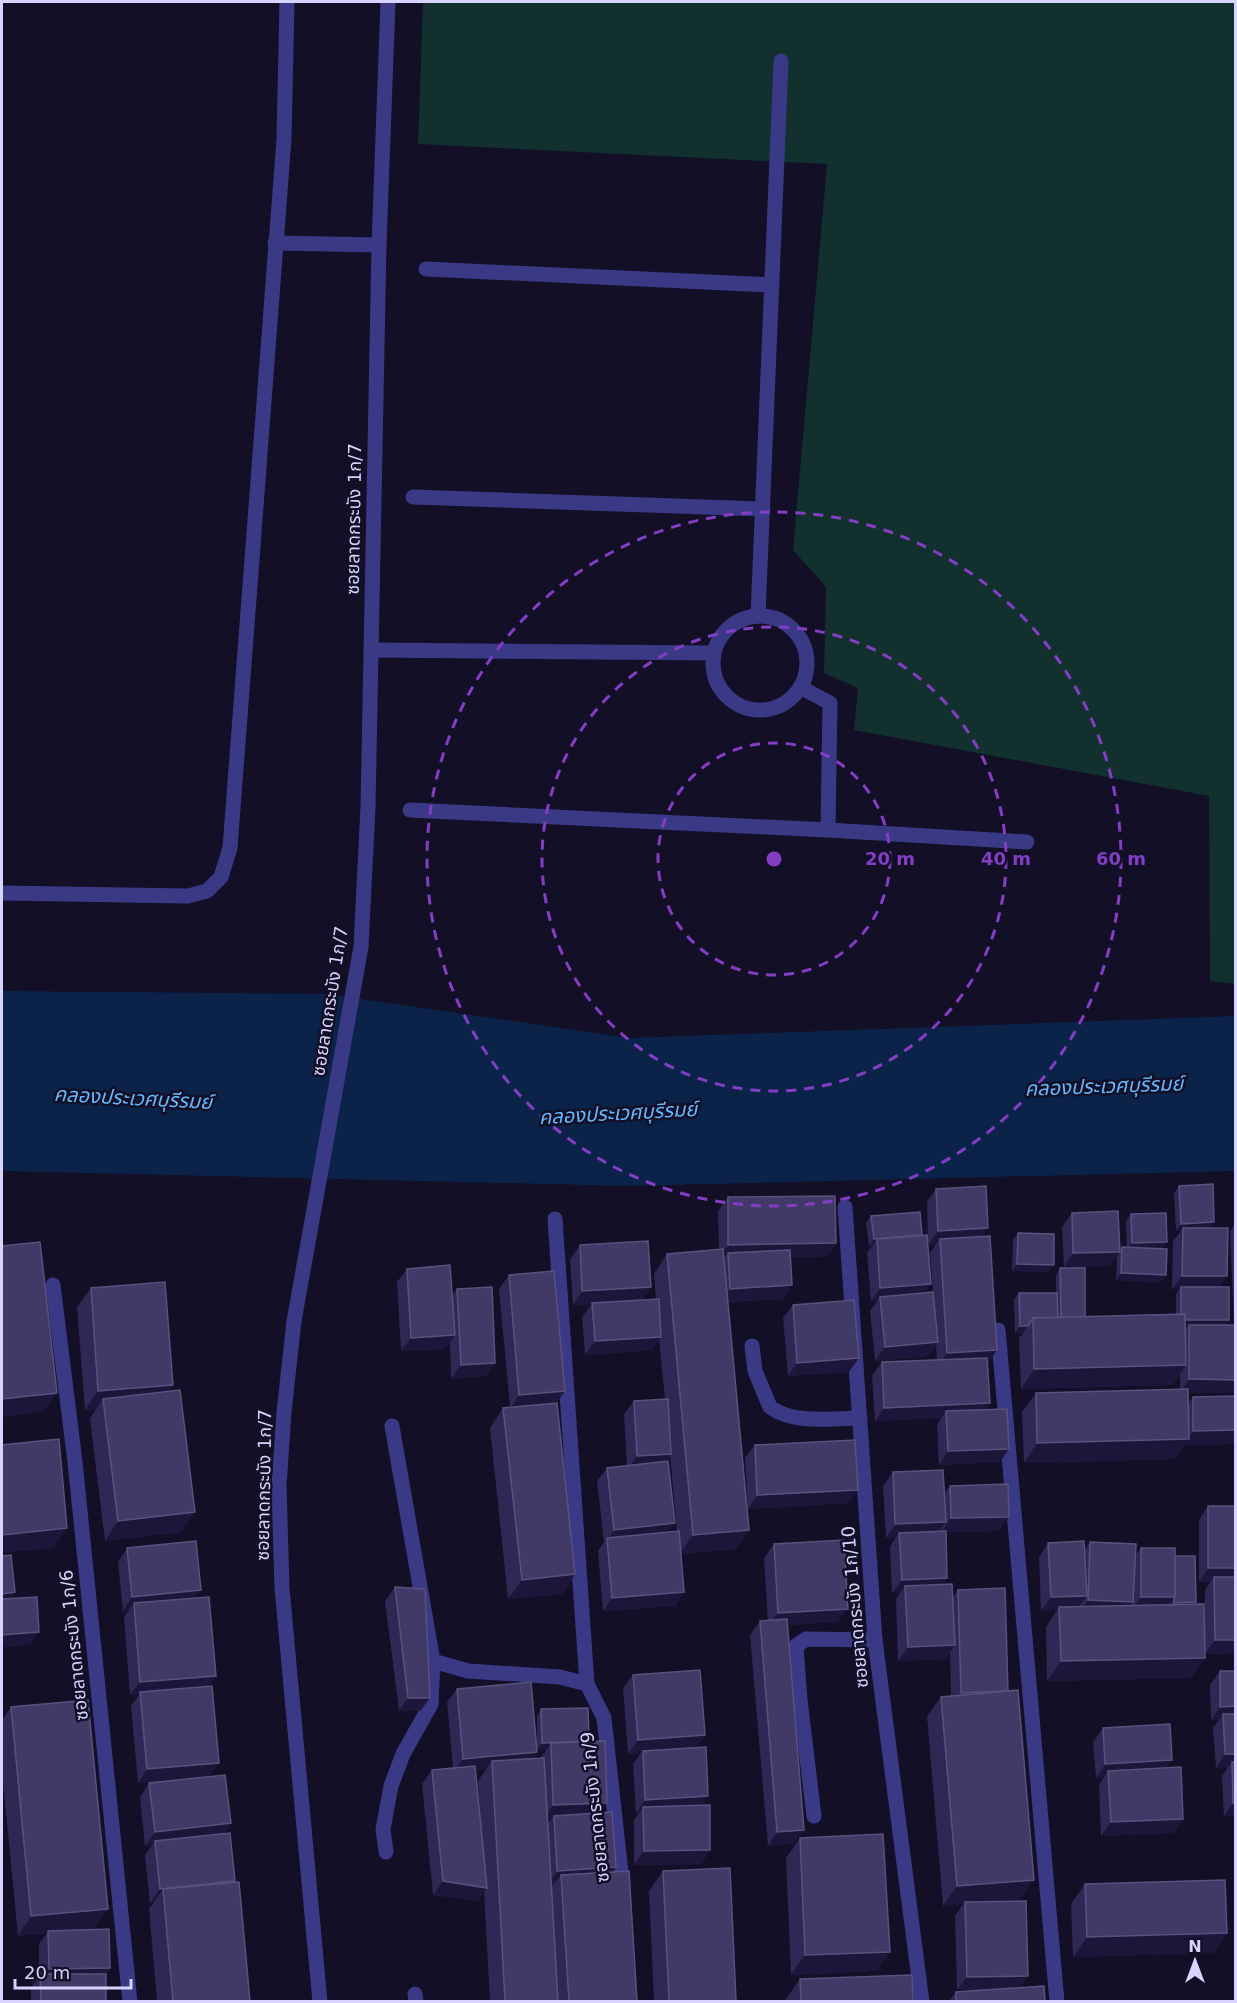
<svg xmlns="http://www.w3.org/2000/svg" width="1237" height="2003" font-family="'DejaVu Sans','Noto Sans Thai',sans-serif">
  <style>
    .green { fill: #12302e }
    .water { fill: #0b2349 }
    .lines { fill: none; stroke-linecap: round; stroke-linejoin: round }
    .minor { stroke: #3a3986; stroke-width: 15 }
    .wall { fill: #2f2754; fill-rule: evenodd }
    .shaded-wall { fill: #1c163a }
    .building { fill: #413a66; stroke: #59527e; stroke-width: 1.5 }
    .ring { fill: none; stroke: #843dc5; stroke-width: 3; stroke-dasharray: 10 8 }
    .labels { text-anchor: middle; stroke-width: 5; stroke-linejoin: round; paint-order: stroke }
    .street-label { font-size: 18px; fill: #d8d4ff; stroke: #120f26 }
    .water-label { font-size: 20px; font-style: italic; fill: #62baff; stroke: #120f26 }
    .centre { fill: #843dc5; stroke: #120f26; stroke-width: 3 }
    .ring-label { font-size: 18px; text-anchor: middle; font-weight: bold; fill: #843dc5; stroke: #120f26; stroke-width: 5; stroke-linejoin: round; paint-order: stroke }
  </style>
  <rect width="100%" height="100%" fill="#120f26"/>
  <polygon class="green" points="423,2 1235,2 1235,984 1210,981 1209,796 854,730 858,688 824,673 826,587 793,550 827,164 418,144"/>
  <polygon class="water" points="2,991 327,994 629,1038 1235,1016 1235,1171 629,1186 2,1171"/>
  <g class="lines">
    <g class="minor">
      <polyline points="275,243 379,245"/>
      <polyline points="426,269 772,285"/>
      <polyline points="413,497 763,509"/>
      <polyline points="758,616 781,61"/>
      <circle cx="760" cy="663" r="47"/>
      <polyline points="371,650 714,653"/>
      <polyline points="410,810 828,830 830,703 800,687"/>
      <polyline points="828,830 1027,842"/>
      <polyline points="2,893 188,896 207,891 221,877 230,848 284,139 287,2"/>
      <polyline points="845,1207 875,1640 922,2002"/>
      <polyline points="555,1219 587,1684"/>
      <polyline points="53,1285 75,1462 130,2002"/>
      <polyline points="998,1330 1057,2002"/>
      <path d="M752,1346L755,1371L770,1407C795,1425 831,1418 860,1418"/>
      <polyline points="392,1426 433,1661 468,1671 560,1677 587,1684 604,1718 623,1891"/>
      <polyline points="814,1816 800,1700 796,1646 806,1639 875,1640"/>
      <polyline points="386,1852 383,1829 391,1786 403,1754 431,1704 433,1661"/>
      <polyline points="415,1994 416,2002"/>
      <polyline points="320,2002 282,1588 279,1486 284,1412 294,1321 361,947 368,807 379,245 388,2"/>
    </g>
  </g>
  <g class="wall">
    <polygon points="1179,1186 1210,1228 1226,1325 1234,1325 1230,1231 1236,1223 1236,1393 1188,1393 1188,1404 1193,1397 1236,1396 1236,1444 1185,1445 1175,1459 1024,1463 1022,1412 1036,1393 1180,1389 1180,1374 1172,1385 1021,1389 1019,1338 1023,1333 1015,1333 1014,1300 1019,1293 1056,1293 1056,1275 1060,1268 1085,1317 1176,1315 1176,1294 1179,1289 1172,1289 1173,1241 1181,1231 1176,1231 1174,1193"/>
    <polygon points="936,1189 982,1236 990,1403 985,1410 1009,1449 1000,1462 939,1465 937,1425 941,1418 875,1421 872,1376 882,1362 937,1360 936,1345 928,1356 875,1361 870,1311 877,1301 871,1301 867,1253 872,1246 869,1246 866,1223 871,1216 925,1293 933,1292 930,1253 936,1244 928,1245 927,1202"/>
    <path d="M728,1197L836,1243L826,1257H791L783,1299L728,1302L749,1530L735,1549L681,1554L684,1592L675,1606L603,1611L598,1551L604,1542L597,1481L607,1468L627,1466L624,1414L634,1401L665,1399L659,1339L652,1350L585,1355L582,1317L592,1304L573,1305L570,1259L580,1245L651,1287L642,1300L656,1299L654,1274L667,1254L719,1250L718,1211ZM670,1456L677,1531L669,1532L666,1462Z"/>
    <polygon points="1072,1213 1120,1250 1122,1247 1127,1247 1126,1221 1131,1214 1162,1249 1166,1275 1161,1282 1116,1280 1117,1256 1110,1266 1064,1267 1062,1227"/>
    <polygon points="1018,1233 1049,1272 1012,1271 1013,1240"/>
    <polygon points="407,1269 452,1296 457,1289 486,1376 451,1378 450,1342 445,1349 401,1351 397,1282"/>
    <polygon points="509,1275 557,1403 575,1574 562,1594 508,1599 490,1428 503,1408 510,1407 499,1289"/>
    <polygon points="91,1288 168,1391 181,1532 105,1541 90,1419 96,1409 85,1410 77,1307"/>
    <polygon points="793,1305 849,1372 788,1376 783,1318"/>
    <polygon points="755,1445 858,1490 848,1503 748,1509 745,1458"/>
    <polygon points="893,1472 944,1494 950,1486 999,1531 946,1532 943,1584 953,1597 958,1590 1008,1691 1020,1900 1000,1901 1020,1987 1045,2001 949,2001 956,1992 980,1990 957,1990 955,1916 963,1904 943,1906 927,1716 941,1697 951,1696 950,1652 945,1659 898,1661 896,1599 900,1593 892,1593 890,1547 896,1537 886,1538 883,1486"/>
    <polygon points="1208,1506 1236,1506 1236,1653 1205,1654 1205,1590 1210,1582 1199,1582 1199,1520"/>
    <polygon points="1090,1542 1135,1556 1141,1548 1175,1556 1196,1602 1195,1604 1191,1678 1047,1681 1046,1627 1057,1610 1041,1611 1039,1557 1048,1543 1085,1550"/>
    <polygon points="774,1544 838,1622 787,1625 795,1843 768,1846 750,1635 760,1621 768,1621 764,1558"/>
    <polygon points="127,1548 195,1598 216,1676 209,1686 219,1763 209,1776 231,1823 223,1834 234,1883 250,2001 157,2001 149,1909 154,1902 150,1903 145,1855 152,1845 145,1846 140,1797 149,1783 201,1777 138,1783 131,1706 139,1695 130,1695 124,1617 129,1610 123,1611 118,1562"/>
    <polygon points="395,1587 420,1711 399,1711 385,1601"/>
    <polygon points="1220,1671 1236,1671 1236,1816 1224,1816 1222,1776 1228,1767 1216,1768 1213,1728 1219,1720 1211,1720 1210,1685"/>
    <polygon points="633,1675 705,1735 696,1748 702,1805 710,1850 701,1864 634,1865 634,1820 639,1813 636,1813 633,1764 641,1753 628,1754 623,1688"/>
    <path d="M457,1689L537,1750V1716L541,1709L589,1741L600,1813L616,1867L613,1872L637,2001H490L484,1892L478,1901L433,1895L422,1784L432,1770L453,1768L447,1702ZM537,1750H546L541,1757V1758L533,1759L537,1752ZM486,1769L478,1781L480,1812L475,1770ZM552,1818L547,1825V1819Z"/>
    <polygon points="11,1707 108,1909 94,1928 76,1930 110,1968 106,1974 106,2001 31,2001 31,1988 39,1976 39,1944 47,1933 18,1936 2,1772 2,1720"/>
    <polygon points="1103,1728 1167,1768 1183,1819 1173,1833 1101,1836 1099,1784 1104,1777 1096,1778 1093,1742"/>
    <polygon points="800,1838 890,1952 876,1971 791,1975 786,1858"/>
    <polygon points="663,1871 736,2001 654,2001 649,1891"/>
    <polygon points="1085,1884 1227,1933 1213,1953 1073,1957 1071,1904"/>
    <polygon points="800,1979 913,2001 786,2001 786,1999"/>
  </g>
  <g class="shaded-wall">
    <polygon points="1214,1222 1210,1229 1183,1228 1181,1231 1176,1231 1181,1224"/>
    <polygon points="988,1228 979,1242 940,1239 936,1244 928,1245 938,1231"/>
    <polygon points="874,1239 877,1239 872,1246 869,1246"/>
    <polygon points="1167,1242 1162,1249 1127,1250 1132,1243"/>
    <polygon points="836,1243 826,1257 728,1258 728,1253 724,1258 719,1259 728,1245"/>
    <polygon points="1120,1252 1110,1266 1064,1267 1073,1253"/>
    <polygon points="1017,1264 1054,1265 1049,1272 1012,1271"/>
    <polygon points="1121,1273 1166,1275 1161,1282 1116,1280"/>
    <polygon points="1182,1276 1227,1276 1218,1290 1181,1287 1179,1289 1172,1289"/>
    <polygon points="931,1284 922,1298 880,1297 877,1301 871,1301 880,1288"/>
    <polygon points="792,1285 783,1299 720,1302 730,1289"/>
    <polygon points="651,1287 641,1301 573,1305 582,1291"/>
    <polygon points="1181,1320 1229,1320 1225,1326 1189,1325 1188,1327 1176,1327"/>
    <polygon points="1020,1326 1028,1326 1023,1333 1015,1333"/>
    <polygon points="455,1335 445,1349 401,1351 411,1338"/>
    <polygon points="661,1337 652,1350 585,1355 595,1341"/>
    <polygon points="938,1342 928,1356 875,1361 885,1347"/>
    <polygon points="997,1350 988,1364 938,1367 947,1353"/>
    <polygon points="859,1358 849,1372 788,1376 797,1363"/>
    <polygon points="495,1363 486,1376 451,1378 461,1365"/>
    <polygon points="1186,1365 1172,1385 1021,1389 1034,1369"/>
    <polygon points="1189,1379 1236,1380 1236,1393 1180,1393"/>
    <polygon points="173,1385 159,1405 103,1399 96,1409 85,1410 98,1391"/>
    <polygon points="565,1391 555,1405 510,1409 519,1395"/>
    <polygon points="57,1393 43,1412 2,1417 2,1399"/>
    <polygon points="990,1403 980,1417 946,1411 941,1418 875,1421 884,1408"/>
    <polygon points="1236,1430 1236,1444 1185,1445 1175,1459 1024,1463 1037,1443 1188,1439 1193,1431"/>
    <polygon points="1009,1449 1000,1462 939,1465 948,1451"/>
    <polygon points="671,1454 662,1468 627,1470 637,1456"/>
    <polygon points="858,1490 848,1503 748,1509 757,1495"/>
    <polygon points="195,1512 181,1532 105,1541 118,1521"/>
    <polygon points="1009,1517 999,1531 941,1532 951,1518"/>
    <polygon points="946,1522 936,1536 899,1533 896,1537 886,1538 895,1524"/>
    <polygon points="675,1523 666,1536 608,1539 614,1530"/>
    <polygon points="67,1528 53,1548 2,1553 2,1535"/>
    <polygon points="749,1530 735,1549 679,1554 693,1535"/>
    <polygon points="1208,1568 1236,1568 1236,1582 1214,1577 1210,1582 1199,1582"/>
    <polygon points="575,1574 562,1594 508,1599 522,1580"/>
    <polygon points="947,1578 938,1592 905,1586 900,1593 892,1593 902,1580"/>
    <polygon points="201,1590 191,1604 134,1603 129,1610 123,1611 132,1597"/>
    <polygon points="15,1592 6,1606 2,1606 2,1594"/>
    <polygon points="684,1592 675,1606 603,1611 612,1598"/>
    <polygon points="1087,1596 1077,1609 1059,1607 1057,1610 1041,1611 1051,1597"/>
    <polygon points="1141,1597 1175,1597 1166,1611 1131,1611"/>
    <polygon points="1088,1600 1133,1602 1124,1615 1079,1613"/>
    <polygon points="1196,1602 1191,1609 1169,1609 1174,1603"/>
    <polygon points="848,1609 838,1622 768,1626 778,1613"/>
    <polygon points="39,1632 30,1645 2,1647 2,1635"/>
    <polygon points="1215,1640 1236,1640 1236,1653 1205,1654"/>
    <polygon points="955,1645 945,1659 898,1661 908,1647"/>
    <polygon points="1205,1658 1191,1678 1047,1681 1061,1661"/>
    <polygon points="216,1676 206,1690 140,1692 139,1695 130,1695 140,1682"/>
    <polygon points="1008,1691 952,1706 961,1693"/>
    <polygon points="408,1698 430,1698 420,1711 399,1711"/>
    <polygon points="1236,1706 1236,1720 1223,1714 1219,1720 1211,1720 1220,1707"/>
    <polygon points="705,1735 696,1748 643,1751 641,1753 628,1754 638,1740"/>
    <polygon points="542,1743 551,1743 546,1750 537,1750"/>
    <polygon points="537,1752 528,1766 492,1761 486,1769 453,1772 463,1759"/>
    <polygon points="1225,1754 1236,1754 1236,1767 1232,1762 1228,1767 1216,1768"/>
    <polygon points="1172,1760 1163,1774 1108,1771 1104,1777 1096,1778 1105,1764"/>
    <polygon points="219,1763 209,1777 138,1783 147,1769"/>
    <polygon points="708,1796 699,1810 643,1807 639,1813 636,1813 645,1800"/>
    <polygon points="607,1803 598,1816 554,1816 552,1818 543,1819 553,1805"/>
    <polygon points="1233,1803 1236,1803 1236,1816 1224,1816"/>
    <polygon points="1183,1819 1173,1833 1101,1836 1111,1822"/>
    <polygon points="231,1823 221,1837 155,1841 152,1845 145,1846 155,1832"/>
    <polygon points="804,1830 795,1843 768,1846 777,1832"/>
    <polygon points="710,1850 701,1864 634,1865 644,1851"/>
    <polygon points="616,1867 606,1881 561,1875 554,1884 548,1885 557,1871"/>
    <polygon points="1034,1880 1020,1900 965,1904 965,1902 963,1904 943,1906 957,1886"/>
    <polygon points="235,1881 225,1894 163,1889 154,1902 150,1903 160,1889"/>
    <polygon points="443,1881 487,1888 478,1901 433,1895"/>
    <polygon points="108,1909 94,1928 48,1933 48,1931 47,1933 18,1936 31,1916"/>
    <polygon points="1227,1933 1213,1953 1073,1957 1087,1937"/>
    <polygon points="890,1952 876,1971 791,1975 805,1955"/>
    <polygon points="110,1968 100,1982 40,1983 49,1969"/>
    <polygon points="1028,1976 1019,1989 957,1990 967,1977"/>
  </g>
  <g class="building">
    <polygon points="1213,1184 1214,1222 1181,1224 1179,1186"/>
    <polygon points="986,1186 988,1228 938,1231 936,1189"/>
    <polygon points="835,1196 836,1243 728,1245 728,1197"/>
    <polygon points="1118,1211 1120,1252 1073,1253 1072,1213"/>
    <polygon points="920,1212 922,1235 874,1239 871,1216"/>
    <polygon points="1166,1213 1167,1242 1132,1243 1131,1214"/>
    <polygon points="1183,1228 1228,1228 1227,1276 1182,1276"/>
    <polygon points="1018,1233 1054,1234 1054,1265 1017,1264"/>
    <polygon points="927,1235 931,1284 880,1288 877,1239"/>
    <polygon points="990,1236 997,1350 947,1353 940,1239"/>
    <polygon points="648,1241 651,1287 582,1291 580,1245"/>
    <polygon points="40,1242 57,1393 2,1399 2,1246"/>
    <polygon points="1122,1247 1167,1249 1166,1275 1121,1273"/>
    <polygon points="723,1249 749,1530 693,1535 667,1254"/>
    <polygon points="790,1250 792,1285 730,1289 728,1253"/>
    <polygon points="450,1265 455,1335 411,1338 407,1269"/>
    <polygon points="1060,1268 1085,1268 1085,1317 1061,1318"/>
    <polygon points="554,1271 565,1391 519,1395 509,1275"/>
    <polygon points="165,1282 173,1385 98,1391 91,1288"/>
    <polygon points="492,1287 495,1363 461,1365 457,1289"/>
    <polygon points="1181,1287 1229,1287 1229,1320 1185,1320 1185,1314 1181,1315"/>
    <polygon points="933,1292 938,1342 885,1347 880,1297"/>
    <polygon points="1019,1293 1057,1293 1058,1318 1033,1318 1028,1326 1020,1326"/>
    <polygon points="659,1299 661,1337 595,1341 592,1303"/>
    <polygon points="854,1300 859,1358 797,1363 793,1305"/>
    <polygon points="1185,1314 1186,1365 1034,1369 1033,1318"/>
    <polygon points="1189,1325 1236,1325 1236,1380 1189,1379"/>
    <polygon points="987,1358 990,1403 884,1408 882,1362"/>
    <polygon points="1188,1389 1189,1439 1037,1443 1036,1393"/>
    <polygon points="180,1390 195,1512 118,1521 103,1399"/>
    <polygon points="1236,1396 1236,1430 1193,1431 1193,1397"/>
    <polygon points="668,1399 671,1454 637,1456 634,1401"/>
    <polygon points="557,1403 575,1574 522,1580 503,1408"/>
    <polygon points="1007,1409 1009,1449 948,1451 946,1411"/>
    <polygon points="59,1439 67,1528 2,1535 2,1445"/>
    <polygon points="855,1440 858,1490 757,1495 755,1445"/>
    <polygon points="668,1461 675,1523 614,1530 607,1468"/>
    <polygon points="943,1470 946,1522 895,1524 893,1472"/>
    <polygon points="1008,1484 1009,1517 951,1518 950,1486"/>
    <rect x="1208" y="1506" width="28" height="62"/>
    <polygon points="679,1531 684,1592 612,1598 607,1538"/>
    <polygon points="946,1531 947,1578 902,1580 899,1533"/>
    <polygon points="844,1540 848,1609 778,1613 774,1544"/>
    <polygon points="196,1541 201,1590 132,1597 127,1548"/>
    <polygon points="1084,1541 1087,1596 1051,1597 1048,1543"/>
    <polygon points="1090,1542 1136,1544 1133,1602 1088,1600"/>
    <rect x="1141" y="1548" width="34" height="49"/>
    <polygon points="11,1555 15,1592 2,1594 2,1556"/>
    <polygon points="1175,1556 1195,1556 1196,1602 1174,1603 1174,1599 1175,1597"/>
    <polygon points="1214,1577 1236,1577 1236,1640 1215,1640"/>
    <polygon points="952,1584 955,1645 908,1647 905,1586"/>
    <polygon points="395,1587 425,1589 430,1698 408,1698"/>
    <polygon points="1005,1588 1008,1691 961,1693 958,1590"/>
    <polygon points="37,1597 39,1632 2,1635 2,1599"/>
    <polygon points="209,1597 216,1676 140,1682 134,1603"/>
    <polygon points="1204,1604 1205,1658 1061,1661 1059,1607"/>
    <polygon points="787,1619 804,1830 777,1832 760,1621"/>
    <polygon points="700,1670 705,1735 638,1740 633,1675"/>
    <polygon points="1220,1671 1236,1671 1236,1706 1220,1707"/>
    <polygon points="531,1682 537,1752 463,1759 457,1689"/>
    <polygon points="212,1686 219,1763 147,1769 140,1692"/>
    <polygon points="1018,1690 1034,1880 957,1886 941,1697"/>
    <polygon points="88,1700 108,1909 31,1916 11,1707"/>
    <polygon points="588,1708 589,1741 542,1743 541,1709"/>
    <polygon points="1223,1714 1236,1714 1236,1754 1225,1754"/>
    <polygon points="1170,1724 1172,1760 1105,1764 1103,1728"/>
    <polygon points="605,1741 607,1803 553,1805 551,1743"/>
    <polygon points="706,1747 708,1796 645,1800 643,1751"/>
    <polygon points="544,1758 558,2001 505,2001 492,1761"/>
    <polygon points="1232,1762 1236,1762 1236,1803 1233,1803"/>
    <polygon points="475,1766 487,1888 443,1881 432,1770"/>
    <polygon points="1181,1767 1183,1819 1111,1822 1108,1771"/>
    <polygon points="225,1775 231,1823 155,1832 149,1783"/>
    <polygon points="710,1805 710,1850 644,1851 643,1807"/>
    <polygon points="612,1812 616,1867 557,1871 554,1816"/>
    <polygon points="230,1833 235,1881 160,1889 155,1841"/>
    <polygon points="883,1834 890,1952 805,1955 800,1838"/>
    <polygon points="730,1868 736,2001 669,2001 663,1871"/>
    <polygon points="629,1871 637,2001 569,2001 561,1875"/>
    <polygon points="1225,1880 1227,1933 1087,1937 1085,1884"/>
    <polygon points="239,1882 250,2001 173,2001 163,1889"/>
    <polygon points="1026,1901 1028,1976 967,1977 965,1902"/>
    <polygon points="109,1929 110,1968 49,1969 48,1931"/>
    <polygon points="40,1974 106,1974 106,2001 41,2001"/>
    <polygon points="912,1975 913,2001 801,2001 800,1979"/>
    <polygon points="1044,1986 1045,2001 956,2001 956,1992"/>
  </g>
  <g class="ring">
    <circle cx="774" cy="859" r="116"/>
    <circle cx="774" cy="859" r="232"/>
    <circle cx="774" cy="859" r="347"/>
  </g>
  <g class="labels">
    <g class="street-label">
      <text transform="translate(354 519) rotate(-89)" y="6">ซอยลาดกระบัง 1ก/7</text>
      <text transform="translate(330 1001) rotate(-81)" y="6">ซอยลาดกระบัง 1ก/7</text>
      <text transform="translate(264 1485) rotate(-89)" y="6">ซอยลาดกระบัง 1ก/7</text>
      <text transform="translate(855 1607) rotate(-95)" y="6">ซอยลาดกระบัง 1ก/10</text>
      <text transform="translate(74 1645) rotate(-96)" y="6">ซอยลาดกระบัง 1ก/6</text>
      <text transform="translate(595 1807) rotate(-96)" y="6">ซอยลาดกระบัง 1ก/9</text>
    </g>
    <g class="water-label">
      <text transform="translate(1104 1086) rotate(-2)" y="7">คลองประเวศบุรีรมย์</text>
      <text transform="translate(133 1098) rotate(3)" y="7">คลองประเวศบุรีรมย์</text>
      <text transform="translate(618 1113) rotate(-3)" y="7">คลองประเวศบุรีรมย์</text>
    </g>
  </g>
  <circle cx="774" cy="859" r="9" class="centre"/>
  <g class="ring-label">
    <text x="890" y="865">20 m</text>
    <text x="1006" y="865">40 m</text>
    <text x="1121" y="865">60 m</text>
  </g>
  <rect width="1237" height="2003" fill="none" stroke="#d8d4ff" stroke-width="6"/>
  <g transform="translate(1195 1961)" stroke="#120f26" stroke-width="4.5" paint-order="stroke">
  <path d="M0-4.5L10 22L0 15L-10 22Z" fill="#d8d4ff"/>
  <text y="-9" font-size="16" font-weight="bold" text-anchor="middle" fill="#d8d4ff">N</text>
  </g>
  <path d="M15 1979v9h116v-9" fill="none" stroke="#d8d4ff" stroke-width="3"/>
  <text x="24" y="1979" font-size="18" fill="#d8d4ff" stroke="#120f26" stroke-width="4.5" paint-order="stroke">20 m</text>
</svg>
